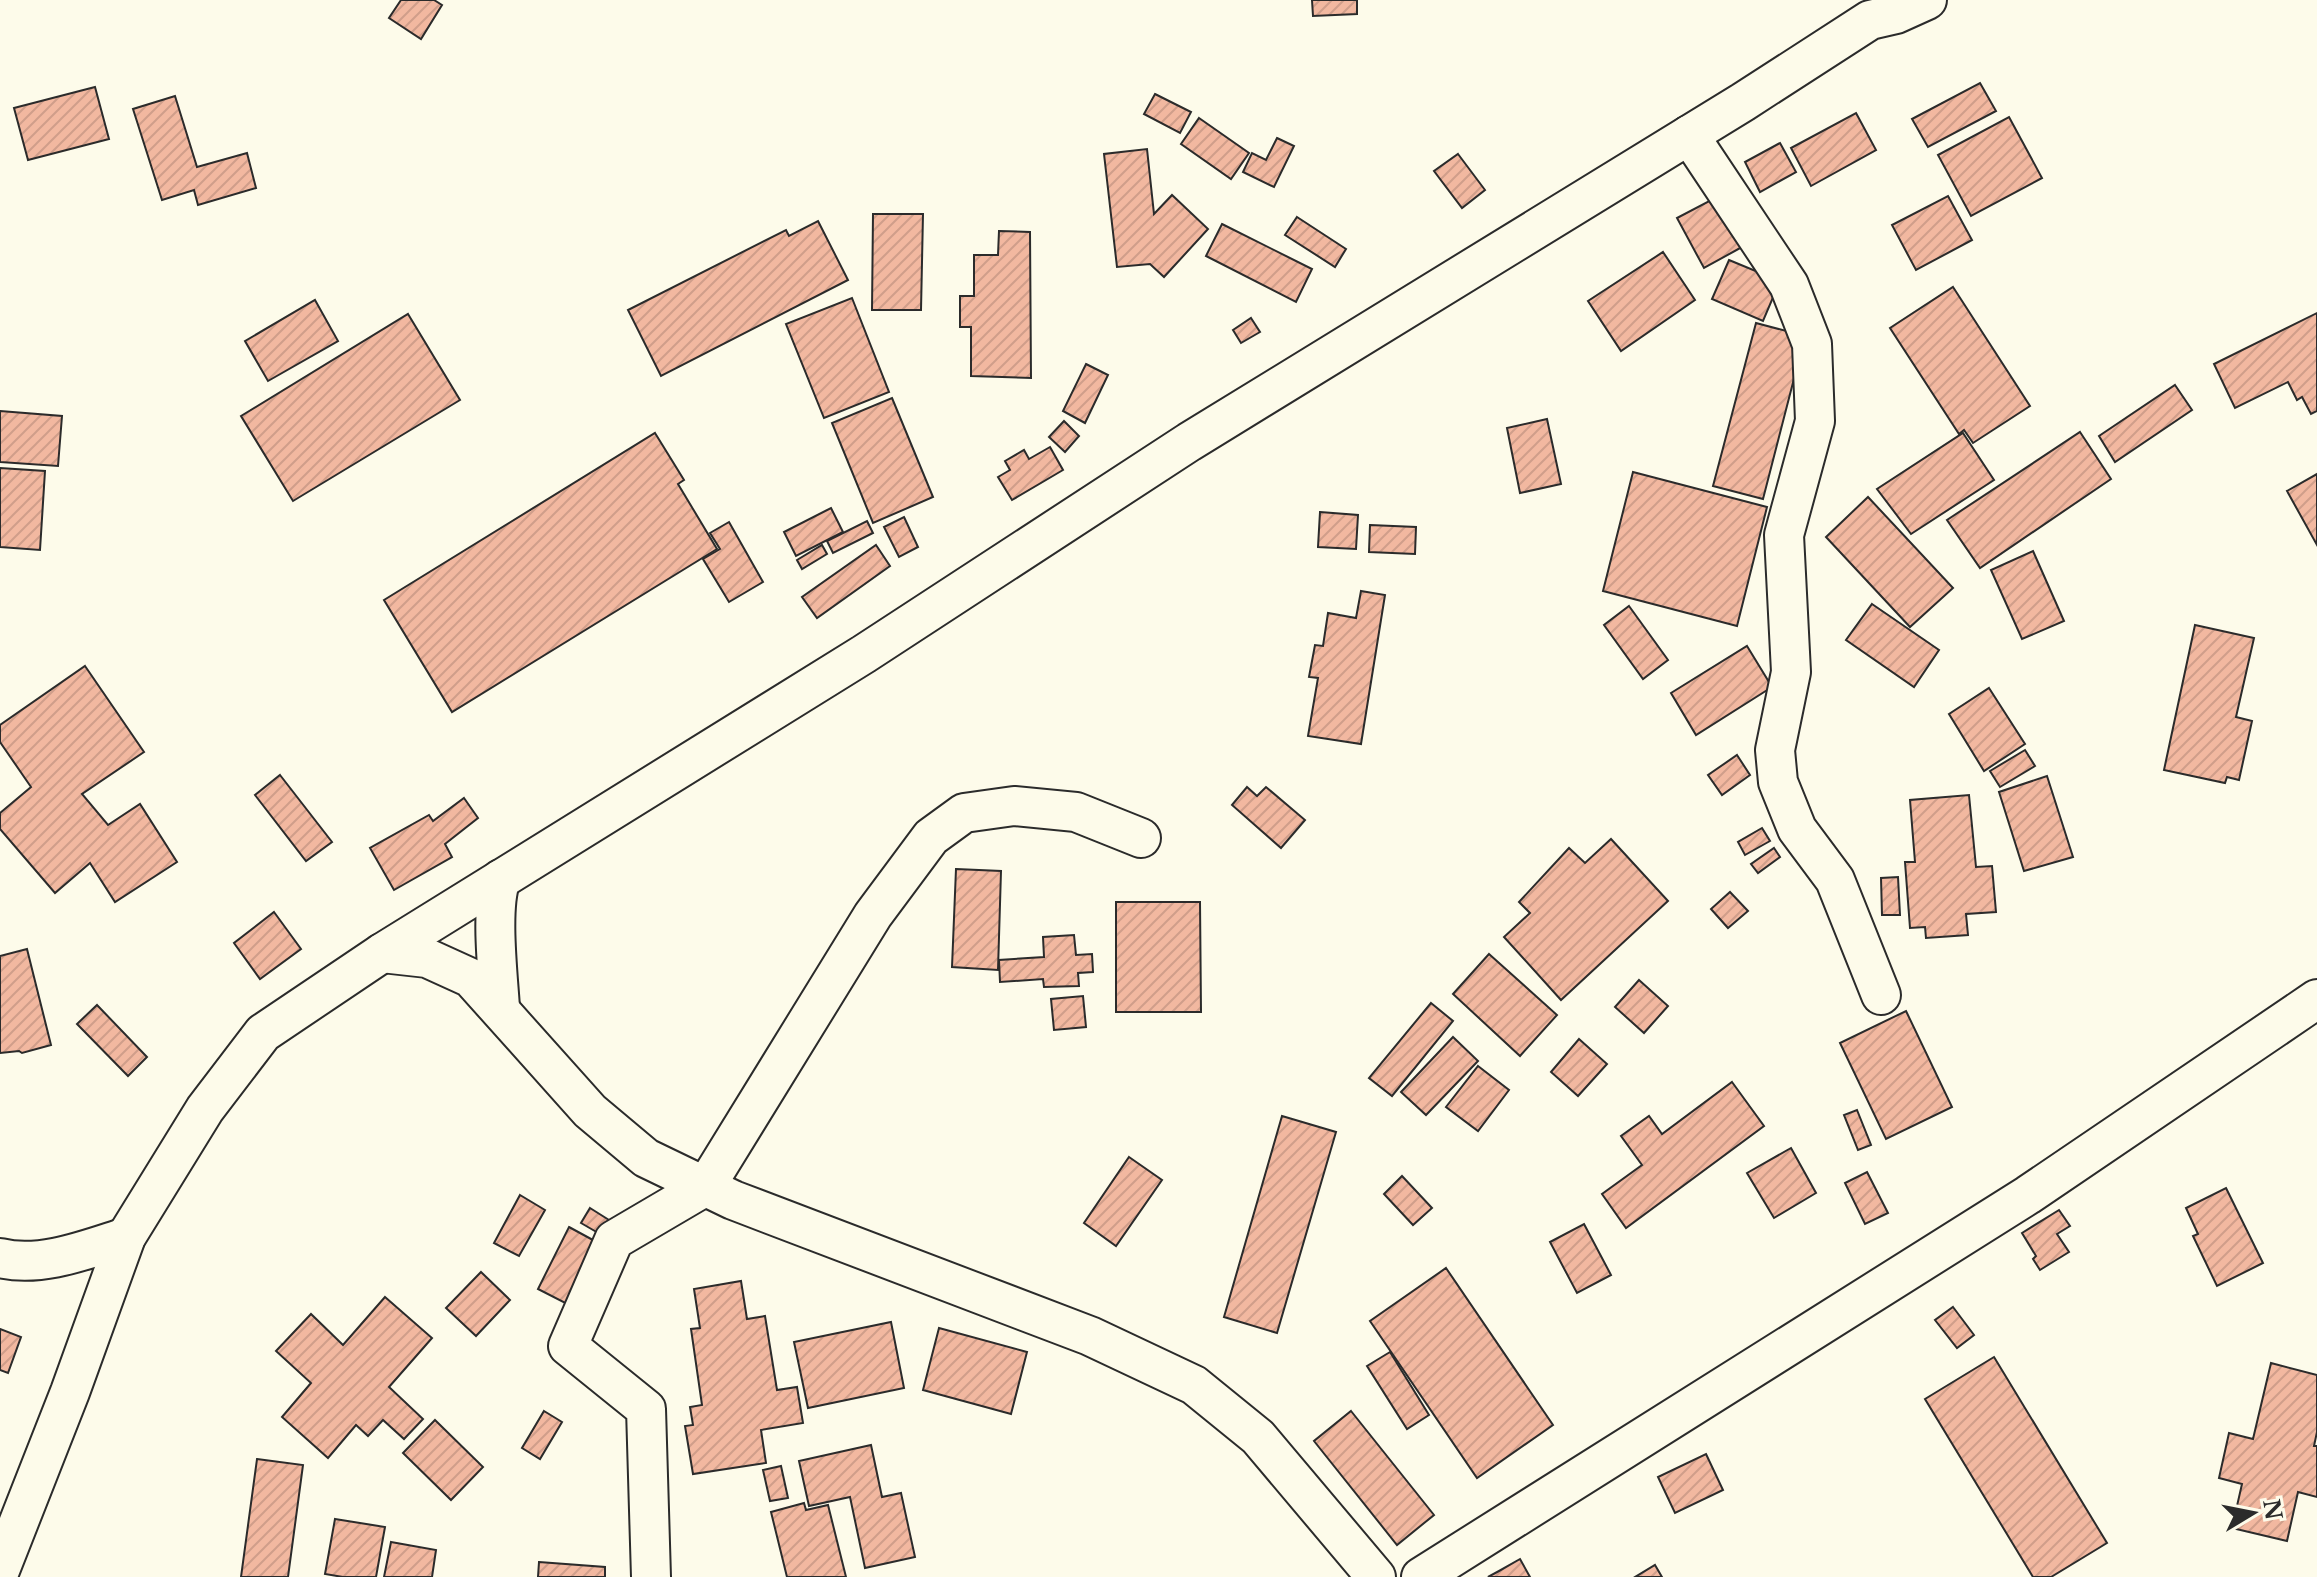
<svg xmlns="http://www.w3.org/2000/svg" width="2317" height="1577" font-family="'Libre Baskerville',serif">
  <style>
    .building { fill: url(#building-hatch); stroke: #2b2b2b; stroke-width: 2 }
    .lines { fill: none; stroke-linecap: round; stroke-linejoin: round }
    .street-casing { stroke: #2b2b2b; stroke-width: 42 }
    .street { stroke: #fdfbea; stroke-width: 38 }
  </style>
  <defs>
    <pattern id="building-hatch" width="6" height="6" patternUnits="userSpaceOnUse" patternTransform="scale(2)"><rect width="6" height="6" fill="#f2b8a0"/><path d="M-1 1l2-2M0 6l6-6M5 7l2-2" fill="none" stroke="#d09e8a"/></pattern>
  </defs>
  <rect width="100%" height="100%" fill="#fdfbea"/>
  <g class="building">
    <polygon points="401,0 434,0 442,5 421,39 389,18"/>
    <polygon points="1312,0 1357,0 1357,14 1313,16"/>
    <polygon points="1980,83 1996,111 1928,147 1912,119"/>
    <polygon points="95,87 109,139 28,160 14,108"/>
    <polygon points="1155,94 1191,112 1180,133 1144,114"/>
    <polygon points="175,96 197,167 247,153 256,188 198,205 194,190 162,200 133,109"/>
    <polygon points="1856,113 1876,150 1811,186 1791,148"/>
    <polygon points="2009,117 2042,178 1971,216 1938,155"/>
    <polygon points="1199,118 1249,153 1231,179 1181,144"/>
    <polygon points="1277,138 1294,146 1274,187 1243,172 1252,153 1266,160"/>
    <polygon points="1780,143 1796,172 1760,192 1745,162"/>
    <polygon points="1147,149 1154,214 1172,195 1208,229 1164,277 1150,264 1117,267 1104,154"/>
    <polygon points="1458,154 1485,190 1462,208 1434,171"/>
    <polygon points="1948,196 1972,240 1916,270 1892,225"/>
    <polygon points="1715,198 1742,247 1704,268 1677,218"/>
    <polygon points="873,214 923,214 921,310 872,310"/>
    <polygon points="1297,217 1346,249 1335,267 1285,235"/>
    <polygon points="818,221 848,280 661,376 628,310 786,230 789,236"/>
    <polygon points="1222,224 1312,269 1296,302 1206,256"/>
    <polygon points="999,231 1030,232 1031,378 971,376 971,327 960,327 960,296 974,296 974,255 998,255"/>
    <polygon points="1663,252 1695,300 1621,351 1588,301"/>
    <polygon points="1729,260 1780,281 1763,321 1712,299"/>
    <polygon points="1953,287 2030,406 1973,443 1964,430 1959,434 1890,328"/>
    <polygon points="852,298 889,392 824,418 786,324"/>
    <polygon points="315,300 338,341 268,381 245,341"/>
    <polygon points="2317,313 2317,411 2311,414 2302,397 2297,400 2288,382 2235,408 2214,364"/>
    <polygon points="408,314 460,400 293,501 241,416"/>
    <polygon points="1251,318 1260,332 1241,343 1233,330"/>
    <polygon points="1756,323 1805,336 1763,499 1713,486"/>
    <polygon points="1086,364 1108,375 1085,423 1063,411"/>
    <polygon points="2175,385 2192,410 2115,462 2099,436"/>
    <polygon points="892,398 933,497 873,523 832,423"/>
    <polygon points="0,411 62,416 58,466 0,462"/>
    <polygon points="1547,419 1561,484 1520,493 1507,428"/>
    <polygon points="1064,421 1079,436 1065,452 1049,437"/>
    <polygon points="2080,432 2111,479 1980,568 1947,520"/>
    <polygon points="655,433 684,480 678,484 717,549 452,712 384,600"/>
    <polygon points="1963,433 1994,480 1911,534 1877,489"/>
    <polygon points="1050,447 1063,470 1012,500 998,477 1010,470 1005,461 1024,450 1029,459"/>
    <polygon points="0,468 45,471 40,550 0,547"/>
    <polygon points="1633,472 1767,507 1737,626 1603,591"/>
    <polygon points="2317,474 2317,545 2287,491"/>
    <polygon points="1868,497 1953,588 1910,627 1826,537"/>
    <polygon points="831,508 843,532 796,556 784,532"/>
    <polygon points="1320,512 1358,515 1356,549 1318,547"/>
    <polygon points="904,517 918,547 899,557 884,527"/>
    <polygon points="867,521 873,533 833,553 827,541"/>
    <polygon points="729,522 763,582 729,602 703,559 720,549 710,533"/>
    <polygon points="1370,525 1416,527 1415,554 1369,552"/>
    <polygon points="822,545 827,554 802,569 797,560"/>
    <polygon points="876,545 890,566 817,618 802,597"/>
    <polygon points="2033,551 2064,621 2022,639 1991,570"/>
    <polygon points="1361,591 1385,595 1361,744 1308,736 1318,678 1309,677 1315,645 1323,646 1328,613 1356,618"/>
    <polygon points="1872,604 1939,650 1914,687 1846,640"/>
    <polygon points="1629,606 1668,660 1643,679 1604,625"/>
    <polygon points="2195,625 2254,638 2236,717 2252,721 2239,780 2227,777 2225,783 2164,770"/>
    <polygon points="1747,646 1772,687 1696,735 1671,693"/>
    <polygon points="85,666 144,752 82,794 108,825 140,804 177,862 115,902 90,863 55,893 0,829 0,813 31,787 0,742 0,725"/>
    <polygon points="1989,688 2025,744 1984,771 1949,714"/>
    <polygon points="2025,750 2035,766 2000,787 1990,771"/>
    <polygon points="1737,755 1750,775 1722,795 1708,775"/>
    <polygon points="280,775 332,842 306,861 255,795"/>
    <polygon points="2047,776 2073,857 2024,871 1999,792"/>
    <polygon points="1247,787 1257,796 1266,787 1305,820 1281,848 1232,805"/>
    <polygon points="1969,795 1976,867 1992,866 1996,912 1966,914 1968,935 1926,938 1925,927 1910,928 1905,862 1915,862 1910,800"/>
    <polygon points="464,798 478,818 445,844 452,857 394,890 370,848 429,815 433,821"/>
    <polygon points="1762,828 1770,841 1745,855 1738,842"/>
    <polygon points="1611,839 1668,901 1561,1000 1504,937 1530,913 1519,902 1569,848 1585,863"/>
    <polygon points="1774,848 1780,857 1758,873 1751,864"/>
    <polygon points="956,869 1001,871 998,970 952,967"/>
    <polygon points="1898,877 1900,915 1882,915 1881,878"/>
    <polygon points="1730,892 1748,911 1728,928 1711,909"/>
    <polygon points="1116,902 1200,902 1201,1012 1116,1012"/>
    <polygon points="274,912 301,949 260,979 234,943"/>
    <polygon points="1074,935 1076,955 1092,954 1093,972 1078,973 1079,986 1044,987 1043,979 1000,982 999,960 1044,957 1043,937"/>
    <polygon points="27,949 51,1045 22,1053 19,1051 0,1053 0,956"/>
    <polygon points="1489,954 1557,1015 1520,1056 1453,994"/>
    <polygon points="1639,980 1668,1006 1644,1033 1615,1007"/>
    <polygon points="1083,996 1086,1027 1054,1030 1051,999"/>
    <polygon points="1431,1003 1453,1021 1392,1096 1369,1078"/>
    <polygon points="97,1005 147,1057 128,1076 77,1024"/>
    <polygon points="1906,1011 1952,1107 1886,1139 1840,1043"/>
    <polygon points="1453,1037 1478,1061 1426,1115 1401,1092"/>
    <polygon points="1579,1039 1607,1064 1578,1096 1551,1072"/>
    <polygon points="1478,1066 1509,1090 1478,1131 1446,1107"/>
    <polygon points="1732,1082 1764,1126 1626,1228 1602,1194 1642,1165 1621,1136 1649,1116 1662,1134"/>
    <polygon points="1857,1110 1871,1145 1858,1150 1844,1115"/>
    <polygon points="1282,1116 1336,1132 1277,1333 1224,1317"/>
    <polygon points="1791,1148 1816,1193 1774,1218 1747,1173"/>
    <polygon points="1129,1157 1162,1180 1116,1246 1084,1223"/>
    <polygon points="1867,1172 1888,1213 1865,1224 1845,1183"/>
    <polygon points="1402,1176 1432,1208 1413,1225 1384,1194"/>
    <polygon points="2226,1188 2263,1263 2217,1286 2193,1236 2198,1234 2186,1208"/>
    <polygon points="520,1195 545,1210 519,1256 494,1243"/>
    <polygon points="590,1208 609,1220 600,1234 581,1223"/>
    <polygon points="2059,1210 2070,1226 2057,1234 2069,1252 2040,1270 2033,1259 2036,1256 2022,1233"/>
    <polygon points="1584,1224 1611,1275 1577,1293 1550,1242"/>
    <polygon points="569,1227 604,1246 573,1307 538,1289"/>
    <polygon points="1446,1268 1553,1425 1477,1478 1370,1321"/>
    <polygon points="481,1272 510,1300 476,1336 446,1308"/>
    <polygon points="741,1281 747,1319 765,1316 777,1390 797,1387 803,1423 761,1430 766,1463 693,1474 685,1426 693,1425 690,1407 702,1405 691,1329 700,1328 694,1289"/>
    <polygon points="385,1297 432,1338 389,1387 423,1419 404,1439 383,1420 368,1436 356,1425 328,1458 282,1417 311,1383 276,1351 311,1314 343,1345"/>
    <polygon points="1953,1307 1974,1335 1957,1348 1935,1320"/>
    <polygon points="891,1322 904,1388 808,1408 794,1342"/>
    <polygon points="939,1328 1027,1352 1011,1414 923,1390"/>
    <polygon points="0,1329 21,1337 8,1373 0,1370"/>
    <polygon points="1390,1352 1429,1415 1407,1429 1367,1366"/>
    <polygon points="1994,1357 2107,1543 2051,1577 2033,1577 1925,1399"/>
    <polygon points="2271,1363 2317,1375 2317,1432 2314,1446 2317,1446 2317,1497 2298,1492 2287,1541 2232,1528 2242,1484 2219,1478 2229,1433 2253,1439"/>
    <polygon points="544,1411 562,1422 540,1459 522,1448"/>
    <polygon points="1351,1411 1434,1515 1397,1545 1314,1441"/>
    <polygon points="435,1420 483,1467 451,1500 403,1453"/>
    <polygon points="871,1445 882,1497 901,1493 915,1557 865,1568 850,1497 809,1506 799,1461"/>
    <polygon points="1706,1454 1723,1490 1675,1513 1658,1477"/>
    <polygon points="257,1459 303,1465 288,1577 241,1577"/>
    <polygon points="781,1466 788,1498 770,1501 763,1470"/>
    <polygon points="804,1503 806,1510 828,1505 846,1577 787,1577 771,1512"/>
    <polygon points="335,1519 385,1527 376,1577 343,1577 325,1574"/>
    <polygon points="391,1542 436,1550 432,1577 384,1577"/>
    <polygon points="1520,1559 1530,1577 1488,1577 1499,1571"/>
    <polygon points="539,1562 605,1567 605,1577 538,1577"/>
    <polygon points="1655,1565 1662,1577 1635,1577"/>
  </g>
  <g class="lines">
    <defs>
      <g id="street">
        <polyline points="1689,135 1789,285 1812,344 1815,421 1784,535 1791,672 1775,750 1778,782 1797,829 1835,880 1881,995"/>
        <polyline points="382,953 427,958 471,978 590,1111 646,1158 733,1200 1090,1336 1194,1385 1258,1437 1376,1577"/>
        <path d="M500,1008C498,975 490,908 501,879"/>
        <path d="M0,1258C41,1268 88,1249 126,1237"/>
        <polyline points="0,1570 70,1392 126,1237 205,1109 263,1033 382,953 864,654 1189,442 1743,102 1870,20 1896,14 1927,0"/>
        <polyline points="651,1577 646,1409 568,1346 614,1240 706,1186 873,915 931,837 964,813 1014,806 1076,812 1141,838"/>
        <polyline points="1421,1577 2028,1195 2317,999"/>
      </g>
    </defs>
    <use href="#street" class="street-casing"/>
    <use href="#street" class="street"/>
  </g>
  <g transform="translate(2253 1513) rotate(80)" stroke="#fdfbea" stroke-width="6" paint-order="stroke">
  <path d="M0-6L14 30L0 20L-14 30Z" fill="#2b2b2b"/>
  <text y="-12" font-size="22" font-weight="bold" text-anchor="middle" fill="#2b2b2b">N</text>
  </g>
</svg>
